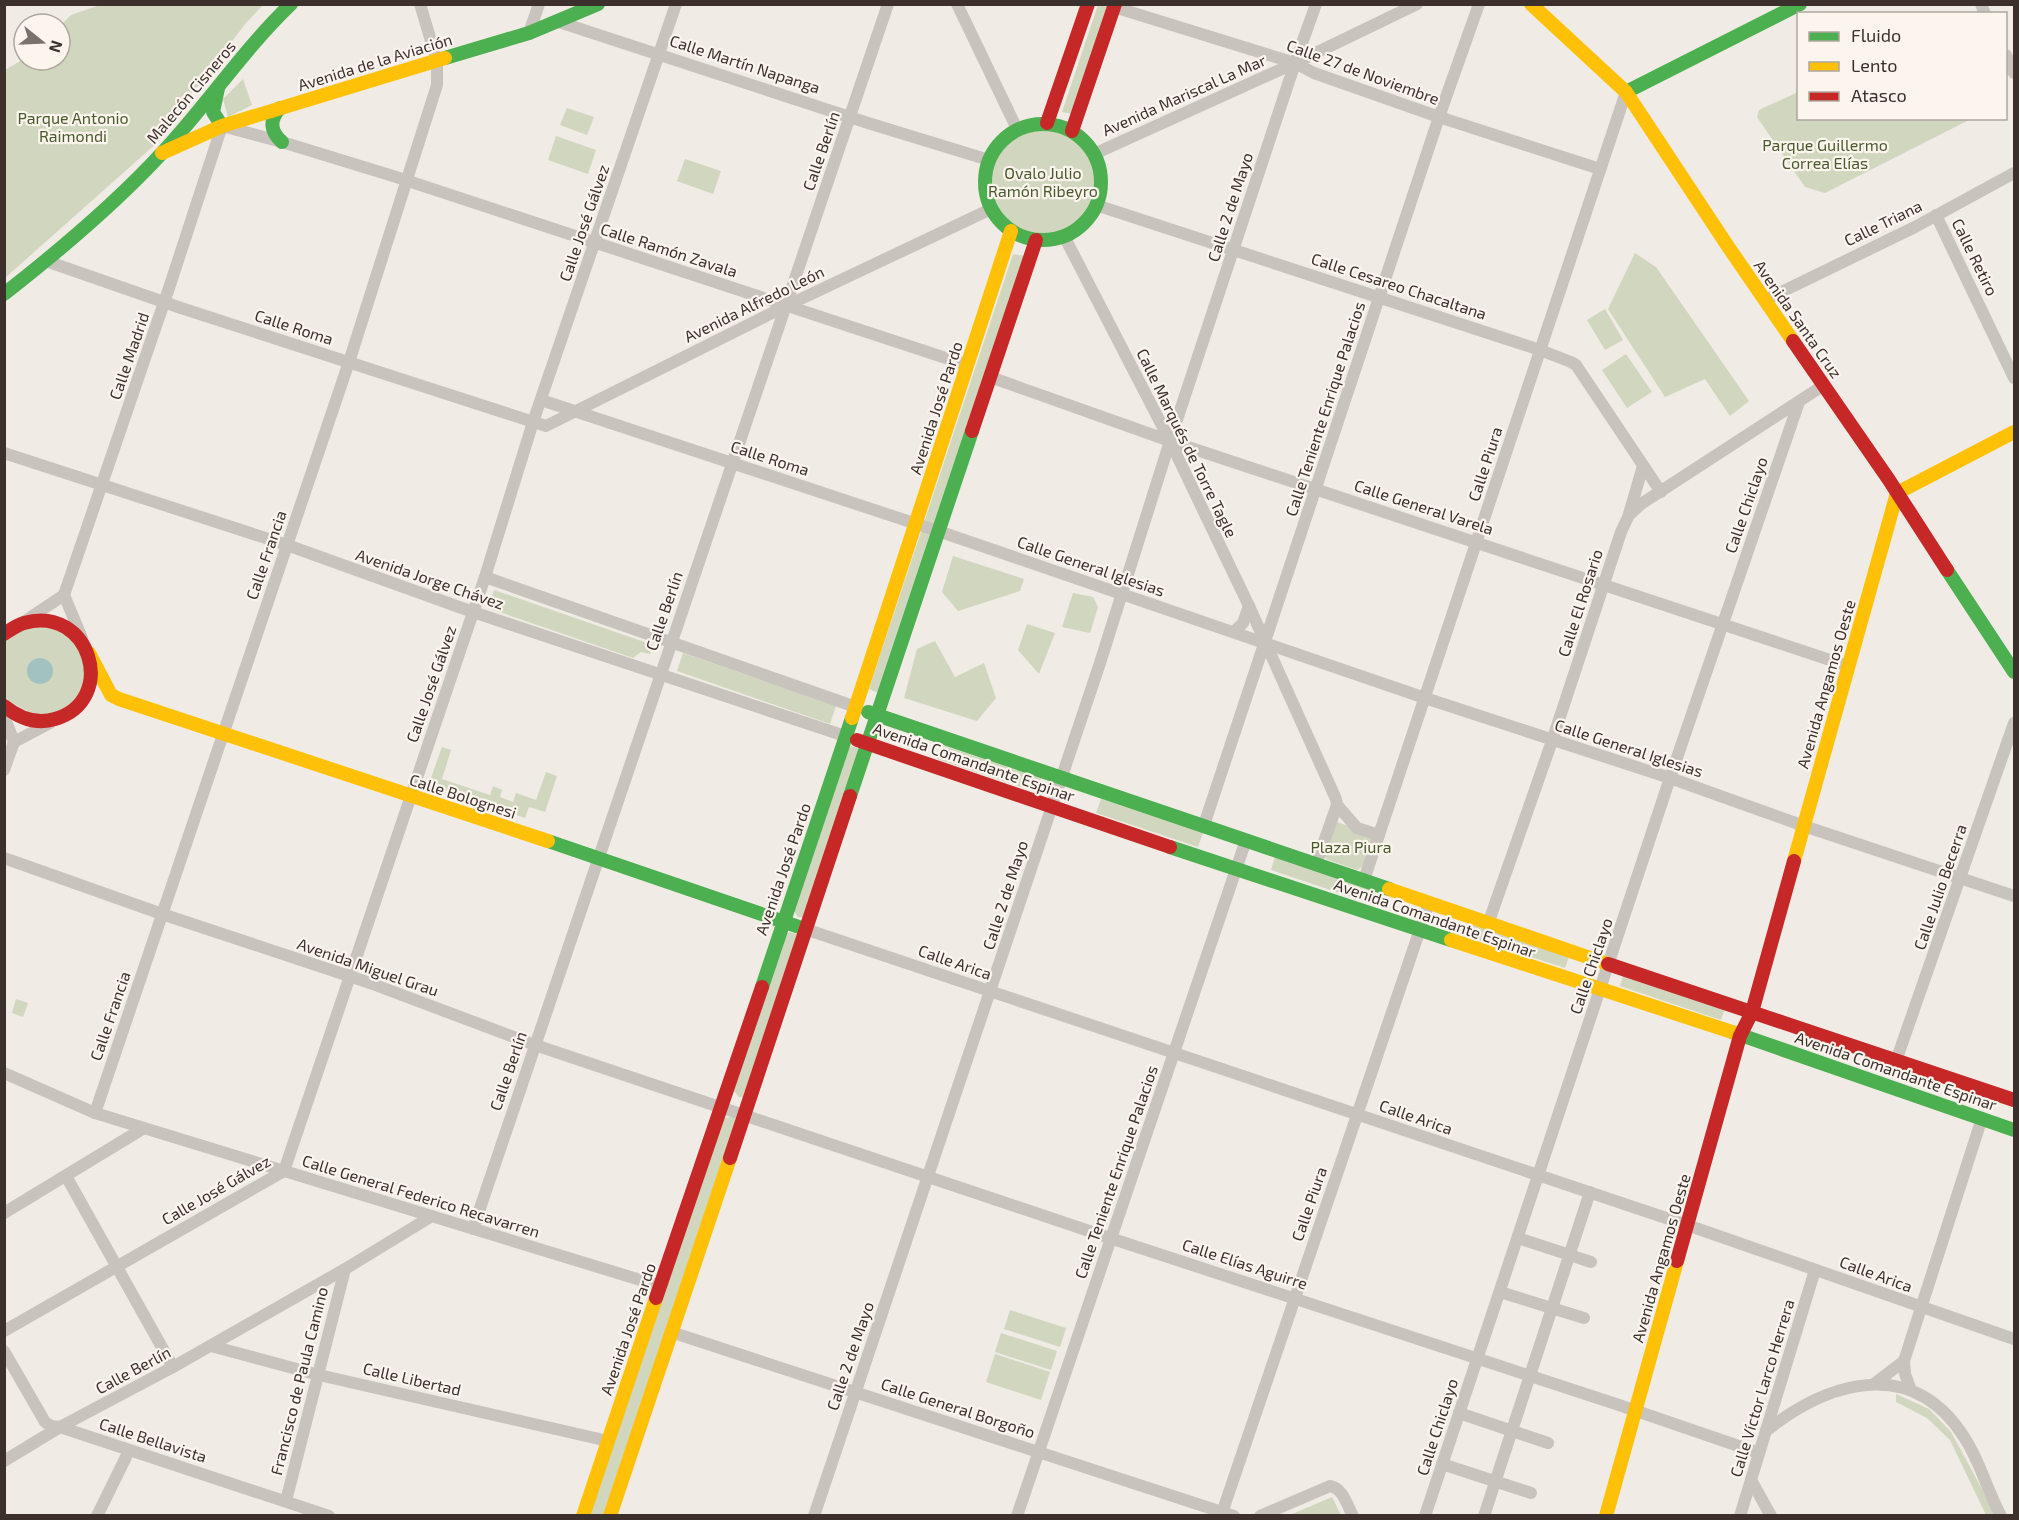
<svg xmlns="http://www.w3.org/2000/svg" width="2019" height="1520" font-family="'Exo 2',sans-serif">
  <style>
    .green { fill: #d1d6bf }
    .water { fill: #a1c2c1 }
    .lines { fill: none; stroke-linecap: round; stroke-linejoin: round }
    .street { stroke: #c9c3be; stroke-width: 12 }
    .fast { stroke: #4caf50; stroke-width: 14 }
    .slow { stroke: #ffc107; stroke-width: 14 }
    .jam { stroke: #c62828; stroke-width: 14 }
    .labels { text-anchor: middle; stroke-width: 4.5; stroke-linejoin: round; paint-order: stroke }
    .street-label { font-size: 16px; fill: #3b302b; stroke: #fbf5ee }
    .park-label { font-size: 16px; fill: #4a5a2e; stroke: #fbf5ee }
  </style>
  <rect width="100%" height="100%" fill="#f0ebe5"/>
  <g class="green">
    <polygon points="103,4 263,5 246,23 184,104 159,141 5,278 5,70 24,59 24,60 60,60 60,26 71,15"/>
    <polygon points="1098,5 1115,5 1078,115 1062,112"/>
    <polygon points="243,79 252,105 228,117 223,99"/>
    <polygon points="1798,92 1798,118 1968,119 1967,121 1825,193 1805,187 1757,117 1759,110"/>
    <polygon points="567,108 594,117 587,135 560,125"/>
    <circle cx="1043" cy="182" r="53"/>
    <polygon points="556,136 596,150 588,174 548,160"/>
    <polygon points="685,159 721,171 713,194 677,181"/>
    <polygon points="1635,253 1656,267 1749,401 1730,416 1705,379 1665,397 1608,309"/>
    <polygon points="1013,254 1025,256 881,694 869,689"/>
    <polygon points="1605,309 1623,340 1605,350 1587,320"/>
    <polygon points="1626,354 1652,392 1627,408 1602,370"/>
    <polygon points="953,556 1024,579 1020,591 958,611 942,592"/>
    <polygon points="494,590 653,645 650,654 641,652 633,658 488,608"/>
    <polygon points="1073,593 1093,597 1098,607 1090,633 1062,627"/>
    <polygon points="38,624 63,630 81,648 86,673 79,696 60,712 36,716 5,699 5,642 15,632"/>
    <polygon points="1027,624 1055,633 1039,674 1018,650"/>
    <polygon points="935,641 955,677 984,663 996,698 977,721 904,698 917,649"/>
    <polygon points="683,653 836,706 830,724 677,671"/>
    <polygon points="941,745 1041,778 1036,792 937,759"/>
    <polygon points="851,746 860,749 803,917 798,917 794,911 848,749"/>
    <polygon points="442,747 451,750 442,779 490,795 493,786 502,790 500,797 513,802 516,793 536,800 546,772 557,776 545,812 529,807 525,818 436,787 431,778"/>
    <polygon points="1101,799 1203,833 1198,847 1096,813"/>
    <polygon points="1334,821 1375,835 1365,865 1357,870 1326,859 1323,854"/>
    <polygon points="1275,856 1377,890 1372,904 1271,870"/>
    <polygon points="1468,921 1570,954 1565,968 1463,935"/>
    <polygon points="790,932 799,935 743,1097 739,1097 733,1090 786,934"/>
    <polygon points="1624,972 1726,1006 1721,1020 1620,986"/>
    <polygon points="16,999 28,1003 23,1017 12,1013"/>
    <polygon points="732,1117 737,1120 606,1515 589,1516 723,1118"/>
    <polygon points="1010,1310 1066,1328 1060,1347 1004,1329"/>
    <polygon points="1001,1333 1057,1351 1051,1370 995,1352"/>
    <polygon points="995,1354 1050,1372 1041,1400 986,1382"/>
    <polygon points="1896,1394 1929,1409 1951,1432 1996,1515 1986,1515 1950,1440 1927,1418 1896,1402"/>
    <polygon points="1332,1497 1341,1515 1290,1515"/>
  </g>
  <circle class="water" cx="40" cy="671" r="13"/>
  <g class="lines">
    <g class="street">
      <polyline points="957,4 1017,129"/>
      <polyline points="1981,4 1985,14"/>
      <polyline points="1114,7 1295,63 1314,73 1439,117 1600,169"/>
      <polyline points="559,22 868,123 989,160"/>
      <polyline points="529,33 539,4"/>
      <polyline points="2006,55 2014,73"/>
      <polyline points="1094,154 1295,63 1417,4"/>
      <polyline points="1096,205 1540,350 1571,362 1576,365 1661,492"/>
      <polyline points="1936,215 2014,378"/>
      <polyline points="1064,236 1170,441 1249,606 1336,799 1337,805 1357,828 1379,835"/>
      <polyline points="46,261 181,308 546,426 786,306 991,209"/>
      <polyline points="1765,300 1915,227 2014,173"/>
      <polyline points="990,377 1170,441 1848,666"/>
      <polyline points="541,400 938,531 1425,698 1670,778 1804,826 2014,896"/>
      <polyline points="4,453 287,545 473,612 845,736"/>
      <polyline points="1629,514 1643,466"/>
      <polyline points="485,577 856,707"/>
      <polyline points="64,595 82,638"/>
      <polyline points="25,621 64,595 170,285 222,126 282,142 393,176 967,365"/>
      <polyline points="1234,632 1243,623 1249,606"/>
      <polyline points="4,716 14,742 4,770"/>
      <polyline points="14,742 50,723"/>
      <polyline points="1204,825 1439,117 1479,4"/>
      <polyline points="4,858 162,914 370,983 535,1045 1110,1238 1619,1405 1759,1453"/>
      <polyline points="1316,864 1337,805"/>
      <polyline points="1364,880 1626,92"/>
      <polyline points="1488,924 1552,741 1621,532 1629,515 1641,504 1824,385"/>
      <polyline points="805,929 1687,1225 2014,1339"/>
      <polyline points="1896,1061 2014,723"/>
      <polyline points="4,1073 95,1113 660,1286"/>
      <polyline points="95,1113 349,362 437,85 437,61 420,4"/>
      <polyline points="66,1176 173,1367"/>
      <polyline points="4,1213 144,1128"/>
      <polyline points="473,1229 888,4"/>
      <polyline points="1518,1238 1591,1262"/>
      <polyline points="1500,1292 1584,1318"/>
      <polyline points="4,1331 284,1171 485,577 533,422 676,4"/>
      <polyline points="671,1332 1234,1516"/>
      <polyline points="211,1346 319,1375 608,1441"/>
      <polyline points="4,1351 45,1422 51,1426 60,1427 329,1516"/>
      <polyline points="1874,1384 1904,1361"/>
      <polyline points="1911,1390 1905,1374 1904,1361 1982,1118"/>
      <polyline points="1459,1413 1548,1443"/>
      <path d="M1766,1431C1829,1381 1912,1356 1964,1437C1980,1461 1987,1490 2001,1516"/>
      <polyline points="4,1461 60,1427 173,1367 345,1269 432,1216"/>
      <polyline points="1442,1464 1531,1493"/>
      <polyline points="1751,1480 1771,1516"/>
      <polyline points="286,1501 345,1269"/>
      <polyline points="97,1516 126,1457"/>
      <polyline points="814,1516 1100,663 1170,441 1295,63 1316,4"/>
      <polyline points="1017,1516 1246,840"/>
      <polyline points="1221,1516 1429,903"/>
      <path d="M1260,1516L1330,1486C1343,1488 1347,1505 1353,1516"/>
      <polyline points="1425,1516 1670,778 1799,402"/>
      <polyline points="1484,1516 1590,1192"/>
      <polyline points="1740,1516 1815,1270"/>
    </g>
    <g class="fast">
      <polyline points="445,58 529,33 598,4"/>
      <polyline points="218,88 213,112 222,126"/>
      <polyline points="1626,92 1800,4"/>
      <path d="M280,108C269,120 270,131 282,142"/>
      <circle cx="1043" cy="182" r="58"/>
      <path d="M4,294C59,251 114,205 162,153C207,105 243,50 291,4"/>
      <polyline points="1947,570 2014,672"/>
      <polyline points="868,712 1389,889"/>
      <polyline points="850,796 972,431"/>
      <polyline points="548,841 805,929"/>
      <polyline points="1170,847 1451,940"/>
      <polyline points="762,987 852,718"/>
      <polyline points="1732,1032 2014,1130"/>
    </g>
    <g class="slow">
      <polyline points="1531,4 1626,92 1727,245 1793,341"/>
      <polyline points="162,153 222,126 445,58"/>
      <polyline points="1897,493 2014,432"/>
      <polyline points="89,653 111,695 119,699 548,841"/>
      <polyline points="852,718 1011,231"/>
      <polyline points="1794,861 1897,493"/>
      <polyline points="1389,889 1608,964"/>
      <polyline points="1451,940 1732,1032"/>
      <polyline points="583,1516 656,1298"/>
      <polyline points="610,1516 730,1158"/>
      <polyline points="1606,1516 1677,1261"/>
    </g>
    <g class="jam">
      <polyline points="1047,123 1088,4"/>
      <polyline points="1072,131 1115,4"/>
      <polyline points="1793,341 1889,480 1947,570"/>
      <polyline points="972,431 1036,240"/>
      <path d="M4,634C10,630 17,625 24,623C90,604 119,700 55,719C36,725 19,718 4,706"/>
      <polyline points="857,740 1170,847"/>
      <polyline points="1608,964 2014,1100"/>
      <polyline points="730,1158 850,796"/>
      <polyline points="1677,1261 1740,1036 1752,1012 1794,861"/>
      <polyline points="656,1298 762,987"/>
    </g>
  </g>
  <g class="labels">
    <g class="street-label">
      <text transform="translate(375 62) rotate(-17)" y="6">Avenida de la Aviación</text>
      <text transform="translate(745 64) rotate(18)" y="6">Calle Martín Napanga</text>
      <text transform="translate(1363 72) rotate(20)" y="6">Calle 27 de Noviembre</text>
      <text transform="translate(191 92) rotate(-50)" y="6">Malecón Cisneros</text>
      <text transform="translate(1184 95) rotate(-24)" y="6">Avenida Mariscal La Mar</text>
      <text transform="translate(821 151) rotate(-71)" y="6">Calle Berlín</text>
      <text transform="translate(1230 207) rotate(-72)" y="6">Calle 2 de Mayo</text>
      <text transform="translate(584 223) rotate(-71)" y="6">Calle José Gálvez</text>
      <text transform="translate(1883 223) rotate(-26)" y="6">Calle Triana</text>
      <text transform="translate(669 250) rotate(18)" y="6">Calle Ramón Zavala</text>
      <text transform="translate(1975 257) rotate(64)" y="6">Calle Retiro</text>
      <text transform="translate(1399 286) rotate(18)" y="6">Calle Cesareo Chacaltana</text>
      <text transform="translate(754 304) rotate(-26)" y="6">Avenida Alfredo León</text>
      <text transform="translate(1798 319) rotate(55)" y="6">Avenida Santa Cruz</text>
      <text transform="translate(294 327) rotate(18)" y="6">Calle Roma</text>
      <text transform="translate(129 356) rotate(-71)" y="6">Calle Madrid</text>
      <text transform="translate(936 408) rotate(-72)" y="6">Avenida José Pardo</text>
      <text transform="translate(1325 409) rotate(-72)" y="6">Calle Teniente Enrique Palacios</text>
      <text transform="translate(1187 443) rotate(64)" y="6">Calle Marqués de Torre Tagle</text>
      <text transform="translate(770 458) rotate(18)" y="6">Calle Roma</text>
      <text transform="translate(1485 464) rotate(-72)" y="6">Calle Piura</text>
      <text transform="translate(1746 505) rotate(-71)" y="6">Calle Chiclayo</text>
      <text transform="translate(1424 507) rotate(18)" y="6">Calle General Varela</text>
      <text transform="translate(266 555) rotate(-71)" y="6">Calle Francia</text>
      <text transform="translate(1091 566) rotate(19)" y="6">Calle General Iglesias</text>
      <text transform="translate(430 579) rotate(19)" y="6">Avenida Jorge Chávez</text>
      <text transform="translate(1580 603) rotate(-72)" y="6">Calle El Rosario</text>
      <text transform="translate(664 611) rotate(-71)" y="6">Calle Berlín</text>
      <text transform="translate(431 684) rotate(-71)" y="6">Calle José Gálvez</text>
      <text transform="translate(1826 684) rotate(-74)" y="6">Avenida Angamos Oeste</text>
      <text transform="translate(1629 748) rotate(18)" y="6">Calle General Iglesias</text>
      <text transform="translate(974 762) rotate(19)" y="6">Avenida Comandante Espinar</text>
      <text transform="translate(463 796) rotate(18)" y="6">Calle Bolognesi</text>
      <text transform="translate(783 869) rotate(-71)" y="6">Avenida José Pardo</text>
      <text transform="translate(1940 887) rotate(-71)" y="6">Calle Julio Becerra</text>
      <text transform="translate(1005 895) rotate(-72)" y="6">Calle 2 de Mayo</text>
      <text transform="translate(1435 918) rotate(19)" y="6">Avenida Comandante Espinar</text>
      <text transform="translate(955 962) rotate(19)" y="6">Calle Arica</text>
      <text transform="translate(1591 966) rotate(-71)" y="6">Calle Chiclayo</text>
      <text transform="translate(368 967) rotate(19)" y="6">Avenida Miguel Grau</text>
      <text transform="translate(110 1016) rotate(-71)" y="6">Calle Francia</text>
      <text transform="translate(508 1071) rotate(-71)" y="6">Calle Berlín</text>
      <text transform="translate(1896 1071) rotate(19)" y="6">Avenida Comandante Espinar</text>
      <text transform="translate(1416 1117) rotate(19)" y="6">Calle Arica</text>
      <text transform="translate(1116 1172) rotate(-71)" y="6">Calle Teniente Enrique Palacios</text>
      <text transform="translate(216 1190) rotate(-30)" y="6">Calle José Gálvez</text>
      <text transform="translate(421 1196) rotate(17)" y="6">Calle General Federico Recavarren</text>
      <text transform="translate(1309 1204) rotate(-71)" y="6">Calle Piura</text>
      <text transform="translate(1661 1258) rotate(-74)" y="6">Avenida Angamos Oeste</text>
      <text transform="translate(1245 1264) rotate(18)" y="6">Calle Elías Aguirre</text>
      <text transform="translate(1876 1274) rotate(20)" y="6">Calle Arica</text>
      <text transform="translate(628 1329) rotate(-71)" y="6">Avenida José Pardo</text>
      <text transform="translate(850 1356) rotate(-71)" y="6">Calle 2 de Mayo</text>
      <text transform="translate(133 1370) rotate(-28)" y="6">Calle Berlín</text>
      <text transform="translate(412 1379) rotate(13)" y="6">Calle Libertad</text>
      <text transform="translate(299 1381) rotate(-76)" y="6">Francisco de Paula Camino</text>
      <text transform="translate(1762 1388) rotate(-73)" y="6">Calle Víctor Larco Herrera</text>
      <text transform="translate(958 1408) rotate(18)" y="6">Calle General Borgoño</text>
      <text transform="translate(1437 1427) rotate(-72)" y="6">Calle Chiclayo</text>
      <text transform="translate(153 1440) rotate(18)" y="6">Calle Bellavista</text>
    </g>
    <g class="park-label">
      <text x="73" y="124">Parque Antonio<tspan x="73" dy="18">Raimondi</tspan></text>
      <text x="1825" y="151">Parque Guillermo<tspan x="1825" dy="18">Correa Elías</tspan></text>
      <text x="1043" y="179">Ovalo Julio<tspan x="1043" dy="18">Ramón Ribeyro</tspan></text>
      <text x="1351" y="853">Plaza Piura</text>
    </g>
  </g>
  <rect width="2019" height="1520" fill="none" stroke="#3b302b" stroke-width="12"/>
  <rect x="1797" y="12" width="210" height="108" fill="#fbf5ee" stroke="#aea6a0" stroke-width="1.5"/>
  <rect x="1809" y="32" width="30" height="9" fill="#4caf50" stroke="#aea6a0" stroke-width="1.5"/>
  <text x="1851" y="42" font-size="18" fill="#3b302b">Fluido</text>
  <rect x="1809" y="62" width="30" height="9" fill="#ffc107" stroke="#aea6a0" stroke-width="1.5"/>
  <text x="1851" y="72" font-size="18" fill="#3b302b">Lento</text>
  <rect x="1809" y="92" width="30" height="9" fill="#c62828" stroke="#aea6a0" stroke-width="1.5"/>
  <text x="1851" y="102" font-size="18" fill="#3b302b">Atasco</text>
  <g transform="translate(42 42) rotate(108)"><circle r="28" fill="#fbf5ee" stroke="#aea6a0" stroke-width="1.5"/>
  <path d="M0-4.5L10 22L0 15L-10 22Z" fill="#7a716c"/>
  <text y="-9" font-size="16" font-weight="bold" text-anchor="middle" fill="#3b302b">N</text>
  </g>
</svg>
